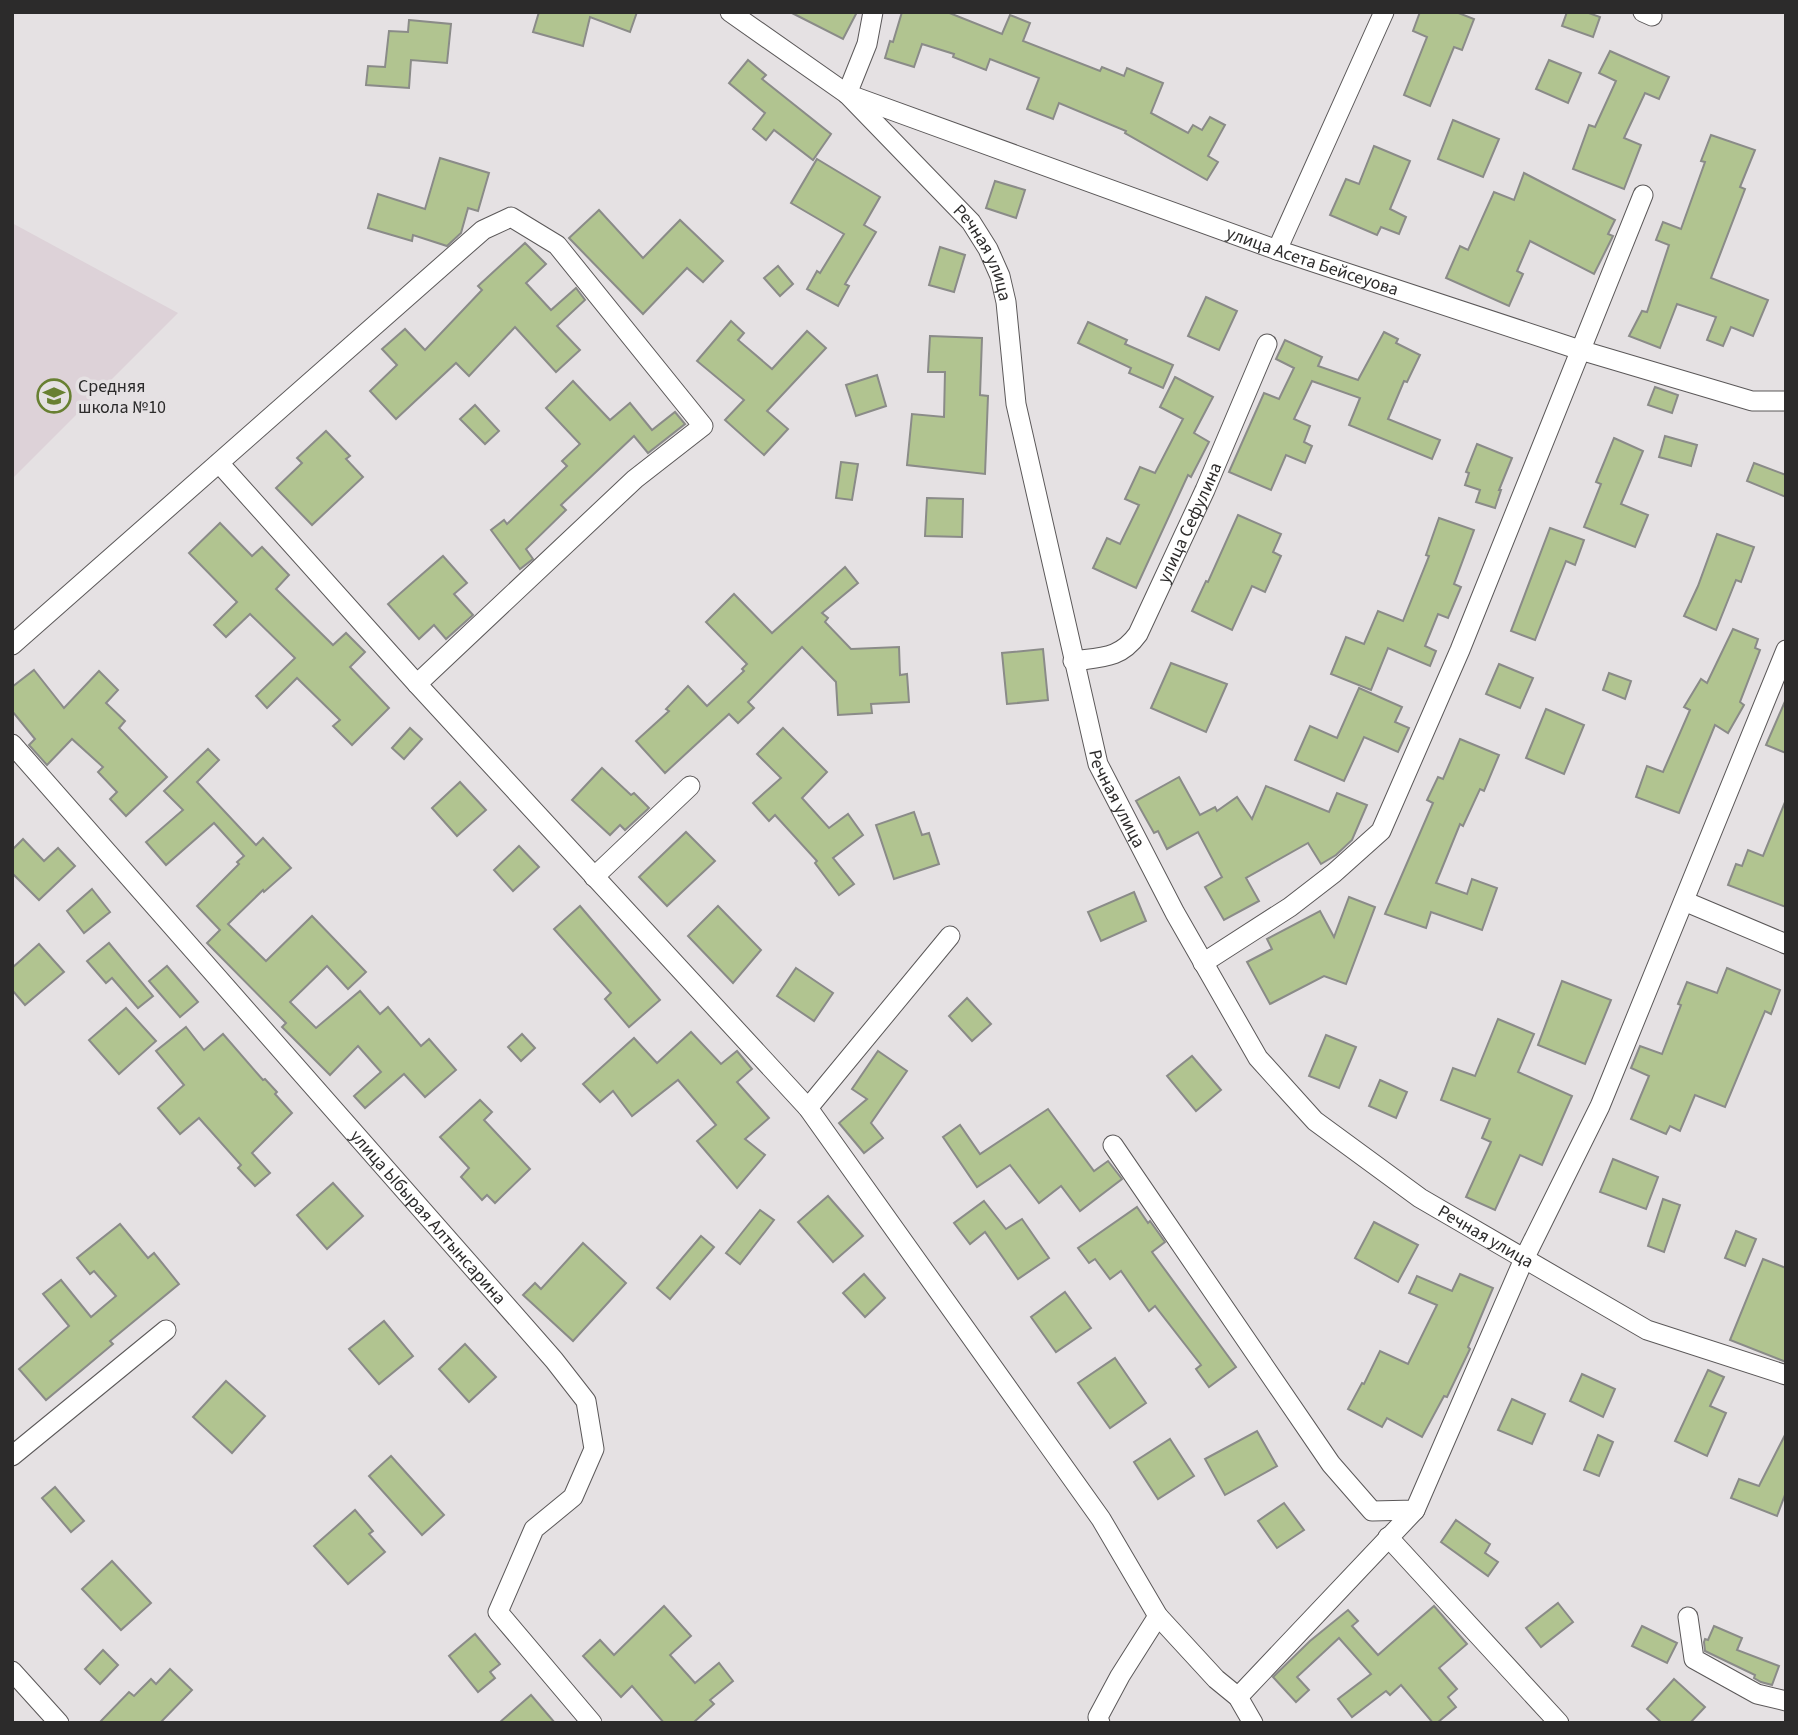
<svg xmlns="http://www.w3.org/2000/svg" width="1798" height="1735" font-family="'Source Sans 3',sans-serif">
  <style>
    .built { fill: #ddd2d8 }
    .building { fill: #b1c490; stroke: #8a8b88; stroke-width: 2 }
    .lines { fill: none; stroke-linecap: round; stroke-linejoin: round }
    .minor-casing { stroke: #5b5859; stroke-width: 21 }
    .minor { stroke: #fff; stroke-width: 19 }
    .labels { text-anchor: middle; stroke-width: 7; stroke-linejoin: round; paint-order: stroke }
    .street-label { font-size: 18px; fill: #2c2b2b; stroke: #e5e1e3 }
    .poi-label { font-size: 18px; fill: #2c2b2b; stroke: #e5e1e3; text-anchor: start }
  </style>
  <rect width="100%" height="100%" fill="#e5e1e3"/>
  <polygon class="built" points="12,223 178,313 12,479"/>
  <g class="building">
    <polygon points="539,12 637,12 630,32 590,17 583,46 533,32"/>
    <polygon points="790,12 857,12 843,39"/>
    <polygon points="902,12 947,12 1002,34 1010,15 1030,23 1023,41 1100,71 1102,67 1124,76 1127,68 1163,83 1151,113 1188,133 1193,125 1202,130 1210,117 1225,125 1208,156 1218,162 1207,180 1125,133 1126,131 1059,103 1053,119 1027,109 1039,78 990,59 986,70 953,57 954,54 922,44 914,67 885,58 890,41 893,42"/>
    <polygon points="1420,12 1456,12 1474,19 1462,50 1454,47 1430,106 1404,95 1427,37 1413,31"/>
    <polygon points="1567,12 1586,12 1600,17 1593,37 1562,26"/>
    <polygon points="409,20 451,24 447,63 411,60 409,88 366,85 368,66 385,67 389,31 408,32"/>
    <polygon points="1610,51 1669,77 1659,99 1645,93 1624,138 1641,145 1624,189 1573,169 1589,125 1595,127 1616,81 1599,73"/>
    <polygon points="748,60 766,75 762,79 831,134 813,160 774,130 766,140 753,129 765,113 729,83"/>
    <polygon points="1549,60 1581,73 1568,103 1536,89"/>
    <polygon points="1453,120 1499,139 1483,177 1438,159"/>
    <polygon points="1711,135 1755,150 1740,187 1745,189 1711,278 1768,300 1753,336 1731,327 1723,346 1707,340 1716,317 1677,304 1660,348 1629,336 1642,311 1647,312 1669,245 1656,240 1663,222 1681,229 1705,162 1701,161"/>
    <polygon points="1374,146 1410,161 1390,209 1406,217 1399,234 1381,227 1377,235 1330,215 1346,179 1359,184"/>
    <polygon points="440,158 489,173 478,211 468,208 461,233 447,246 413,235 412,241 368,228 378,194 425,209"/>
    <polygon points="817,159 880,197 864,225 876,232 845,284 849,286 838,306 807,289 817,271 820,273 844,234 791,203"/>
    <polygon points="1524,173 1615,220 1608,234 1613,236 1594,274 1530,241 1517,271 1523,274 1509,306 1446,278 1460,246 1468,250 1494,192 1514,200"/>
    <polygon points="995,181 1025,190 1016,218 986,208"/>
    <polygon points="599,210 643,258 680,220 723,261 703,282 687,268 643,314 569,238"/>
    <polygon points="525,243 546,264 526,283 551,310 576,288 585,300 557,326 580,350 556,372 515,327 469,376 456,363 396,419 370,391 397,365 382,349 405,329 425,350 482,290 478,286"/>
    <polygon points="940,247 965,255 954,292 929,285"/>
    <polygon points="778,266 793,284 780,296 764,278"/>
    <polygon points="1206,297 1237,311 1219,350 1188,336"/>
    <polygon points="731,321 744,333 738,340 772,369 807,331 826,348 767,411 788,429 764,455 725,420 744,400 697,361"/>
    <polygon points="1088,322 1127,340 1125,344 1173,365 1163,388 1129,373 1131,368 1078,343"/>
    <polygon points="1384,332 1398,339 1396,343 1420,355 1407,382 1404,381 1388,419 1440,440 1432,459 1349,425 1360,398 1312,381 1294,419 1310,426 1304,442 1312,446 1305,463 1286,455 1271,490 1229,472 1264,393 1279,399 1294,368 1276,359 1285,340 1322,357 1318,366 1358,380"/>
    <polygon points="930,336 982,338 980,395 988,396 985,474 907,465 912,414 944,417 945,372 928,372"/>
    <polygon points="877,375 886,406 856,416 846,385"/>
    <polygon points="1175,377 1213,397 1194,433 1209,442 1191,477 1188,475 1136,588 1093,568 1107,538 1120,544 1139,505 1125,499 1140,467 1155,473 1183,419 1160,407"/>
    <polygon points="573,381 610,420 630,403 652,430 675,412 685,424 648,453 634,436 561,505 566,510 526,549 533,559 520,569 491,530 504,520 507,524 567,466 562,461 580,444 546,408"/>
    <polygon points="1655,387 1678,395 1672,413 1648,405"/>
    <polygon points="475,405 499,431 485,444 460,419"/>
    <polygon points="326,431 350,456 346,459 363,477 312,525 276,488 302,463 297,458"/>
    <polygon points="1665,436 1697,445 1691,466 1659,457"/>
    <polygon points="1614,438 1643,451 1621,504 1648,515 1635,547 1584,527 1601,484 1596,482"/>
    <polygon points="1477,444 1512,458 1499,490 1501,490 1495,508 1476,502 1480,490 1465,485 1469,473 1466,472"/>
    <polygon points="841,462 858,464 852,500 836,498"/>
    <polygon points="1754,463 1786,475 1786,497 1747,481"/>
    <polygon points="927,498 963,499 962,537 925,536"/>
    <polygon points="1238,515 1281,534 1273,552 1281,556 1265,592 1252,586 1232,630 1192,611 1206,581 1208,582"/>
    <polygon points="1439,518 1474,530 1454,584 1461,587 1448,618 1438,614 1425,646 1436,651 1430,666 1388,648 1371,690 1331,674 1346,637 1364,644 1378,611 1403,621 1429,556 1426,555"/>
    <polygon points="220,523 252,556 262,547 289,575 276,589 333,645 346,633 365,652 350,667 389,708 352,745 333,726 340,720 297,678 267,708 256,696 295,658 250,614 226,637 214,625 237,602 189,553"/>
    <polygon points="1550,528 1584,540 1575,565 1566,561 1535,640 1511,631"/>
    <polygon points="1717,534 1754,547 1741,582 1736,580 1716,630 1684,616 1698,586"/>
    <polygon points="443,556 467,583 454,594 473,615 446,639 434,625 419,639 388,604"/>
    <polygon points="845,567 858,583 822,613 828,618 825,622 851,649 899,647 900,675 907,674 909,702 871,704 872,713 838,715 836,682 802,647 748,702 754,708 738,723 729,714 665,773 636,741 669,711 666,709 688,686 707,706 744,671 742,669 747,664 706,622 734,594 772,633"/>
    <polygon points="1733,629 1758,639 1755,648 1760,650 1740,702 1744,705 1728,733 1715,725 1679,813 1636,797 1647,766 1663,772 1690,710 1684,707 1701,679 1707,683"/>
    <polygon points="1043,649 1048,700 1007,704 1002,653"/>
    <polygon points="1171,663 1227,684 1206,732 1151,708"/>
    <polygon points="1499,664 1533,678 1520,708 1486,694"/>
    <polygon points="34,670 64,708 99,671 118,690 106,703 125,721 119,728 167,777 126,816 110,799 117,792 98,772 103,767 72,739 47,765 29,745 35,739 12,711 12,687"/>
    <polygon points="1609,673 1631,681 1625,699 1603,690"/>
    <polygon points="1359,688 1402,707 1395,722 1409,728 1398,752 1364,737 1344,781 1295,760 1310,726 1337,738"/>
    <polygon points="1786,699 1786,753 1766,745"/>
    <polygon points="1546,709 1584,725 1564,774 1526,758"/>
    <polygon points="410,728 422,739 404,759 392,748"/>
    <polygon points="783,728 827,772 802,798 829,828 848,814 863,835 833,858 854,884 839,895 815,863 817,861 775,815 769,821 753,803 781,778 757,754"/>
    <polygon points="1460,739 1499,755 1484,791 1480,789 1463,826 1460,824 1436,883 1467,894 1472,879 1497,888 1482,930 1431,912 1426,928 1385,914 1433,803 1427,800 1438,777 1443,779"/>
    <polygon points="208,749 219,760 197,782 256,845 263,838 291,868 264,892 263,890 228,924 266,961 312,916 366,972 348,989 327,966 290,1002 316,1028 360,991 380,1014 388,1007 421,1046 429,1039 456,1070 425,1097 404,1074 365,1108 354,1096 381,1072 358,1046 330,1075 282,1027 286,1023 207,943 220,930 197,906 239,864 237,862 244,856 214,823 166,865 146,842 183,810 164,791"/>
    <polygon points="602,768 631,795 634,793 649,808 625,830 620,825 610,835 572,800"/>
    <polygon points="1179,777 1200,815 1215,807 1217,811 1237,797 1252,819 1266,786 1329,812 1337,793 1367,805 1352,840 1336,855 1321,864 1308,843 1246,878 1259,901 1224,920 1205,887 1222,877 1198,832 1167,849 1158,831 1154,833 1136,801"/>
    <polygon points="460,782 486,810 457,836 432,808"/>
    <polygon points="1785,802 1786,802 1786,907 1728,885 1736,864 1742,866 1748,850 1763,856"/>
    <polygon points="914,812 922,835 929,833 939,864 894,879 876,825"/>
    <polygon points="686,832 715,861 667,906 639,877"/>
    <polygon points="23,839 44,861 58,848 75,866 39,900 12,873 12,850"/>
    <polygon points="519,846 539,867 513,891 494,870"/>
    <polygon points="92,889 110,912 84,933 67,911"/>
    <polygon points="1134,892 1146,921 1101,941 1088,912"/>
    <polygon points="1349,897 1375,907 1346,984 1324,976 1270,1004 1247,962 1272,949 1267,939 1320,911 1334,937"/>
    <polygon points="580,906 660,1000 629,1027 605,999 611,993 554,929"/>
    <polygon points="718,906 761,950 733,983 688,936"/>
    <polygon points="109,943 153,996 138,1008 112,978 106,983 87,961"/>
    <polygon points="39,944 64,972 25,1005 12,990 12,968"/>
    <polygon points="167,966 198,1002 180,1017 149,981"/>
    <polygon points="796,968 833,993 814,1021 777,996"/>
    <polygon points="1727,968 1780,990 1771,1014 1765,1011 1725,1107 1695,1095 1680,1131 1670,1126 1666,1134 1631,1119 1649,1076 1631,1068 1640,1046 1662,1054 1681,1005 1678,1004 1687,982 1717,993"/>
    <polygon points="1562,981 1611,1000 1585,1064 1538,1045"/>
    <polygon points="967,998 991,1024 972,1041 949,1016"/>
    <polygon points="126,1008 156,1041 119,1074 89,1040"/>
    <polygon points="1498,1019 1534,1034 1518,1072 1572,1096 1542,1165 1520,1155 1495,1210 1466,1197 1491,1142 1482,1138 1490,1119 1441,1100 1453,1068 1475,1076"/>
    <polygon points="186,1027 204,1050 223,1034 263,1080 265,1079 277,1092 275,1094 292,1113 252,1153 270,1173 255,1186 238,1168 241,1165 199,1118 180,1134 158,1108 184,1085 156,1051"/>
    <polygon points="691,1032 721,1064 737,1051 752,1069 737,1082 769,1118 745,1139 765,1155 737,1188 697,1141 716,1125 678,1080 632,1116 613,1091 600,1102 583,1084 634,1038 657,1063"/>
    <polygon points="522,1034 535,1048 521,1061 508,1047"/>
    <polygon points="1326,1035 1356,1047 1339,1088 1309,1076"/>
    <polygon points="878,1051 907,1071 871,1123 883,1138 864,1153 839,1123 867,1099 852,1089"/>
    <polygon points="1192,1056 1221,1090 1196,1111 1167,1076"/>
    <polygon points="1380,1080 1407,1092 1396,1118 1369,1106"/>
    <polygon points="480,1100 492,1112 484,1120 530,1169 495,1203 487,1195 482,1200 461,1177 469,1168 440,1137"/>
    <polygon points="1048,1109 1094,1171 1108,1161 1122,1179 1080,1211 1061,1186 1039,1203 1010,1165 977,1187 943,1137 960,1125 980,1154"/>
    <polygon points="1613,1159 1658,1177 1646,1209 1600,1192"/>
    <polygon points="333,1183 363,1216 327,1249 297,1215"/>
    <polygon points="828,1196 863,1236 833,1262 798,1222"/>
    <polygon points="1663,1199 1680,1205 1664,1252 1648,1246"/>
    <polygon points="984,1201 1006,1229 1022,1219 1049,1258 1018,1279 985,1232 970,1244 954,1223"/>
    <polygon points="1137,1207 1148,1223 1150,1221 1165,1242 1152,1252 1236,1367 1209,1387 1196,1369 1201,1365 1155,1306 1149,1311 1121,1271 1110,1279 1095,1259 1089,1263 1078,1248"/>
    <polygon points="760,1210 774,1220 740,1264 726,1253"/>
    <polygon points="1374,1222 1418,1245 1398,1282 1355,1258"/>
    <polygon points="120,1224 148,1258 154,1253 179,1284 110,1341 113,1344 46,1400 19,1369 69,1326 43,1294 61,1280 91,1317 116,1296 94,1271 90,1274 77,1258"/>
    <polygon points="1736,1231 1756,1239 1745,1266 1725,1258"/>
    <polygon points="701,1236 714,1247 670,1299 657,1288"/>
    <polygon points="583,1243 626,1283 573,1341 523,1295 535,1283 541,1289"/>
    <polygon points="1763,1259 1786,1268 1786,1362 1730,1340"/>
    <polygon points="864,1274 885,1298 865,1317 843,1293"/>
    <polygon points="1460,1274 1493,1288 1468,1347 1470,1349 1447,1397 1444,1396 1422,1437 1387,1418 1382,1427 1348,1409 1362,1383 1364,1384 1380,1351 1408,1364 1437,1305 1409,1293 1417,1276 1452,1291"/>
    <polygon points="1065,1292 1091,1328 1056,1352 1031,1317"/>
    <polygon points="384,1321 413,1356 379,1384 349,1349"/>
    <polygon points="465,1344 496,1377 469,1402 439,1369"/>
    <polygon points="1115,1358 1146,1403 1110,1428 1078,1383"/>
    <polygon points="1708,1370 1724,1377 1710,1406 1726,1413 1707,1456 1675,1441"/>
    <polygon points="1582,1374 1615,1389 1603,1417 1570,1401"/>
    <polygon points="226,1381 265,1416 232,1453 193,1417"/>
    <polygon points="1512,1399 1545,1414 1532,1444 1498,1430"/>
    <polygon points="1257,1431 1277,1466 1225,1495 1205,1459"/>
    <polygon points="1786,1433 1786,1492 1777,1516 1731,1498 1739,1479 1759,1486"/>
    <polygon points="1598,1435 1613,1442 1599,1476 1584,1470"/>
    <polygon points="1170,1439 1194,1476 1158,1499 1134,1462"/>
    <polygon points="391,1456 444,1515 422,1535 369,1476"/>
    <polygon points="55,1487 84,1521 71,1532 42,1498"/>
    <polygon points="1284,1503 1304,1530 1277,1548 1258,1521"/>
    <polygon points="355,1510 373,1531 369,1534 385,1552 348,1584 314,1546"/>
    <polygon points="1456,1520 1490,1544 1485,1553 1498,1562 1488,1576 1441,1542"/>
    <polygon points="112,1561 151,1603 121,1630 82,1589"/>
    <polygon points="1558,1603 1573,1622 1541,1647 1526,1628"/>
    <polygon points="664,1606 691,1636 670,1655 695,1683 719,1663 733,1681 710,1700 714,1704 693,1723 664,1723 632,1686 621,1697 583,1656 600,1640 614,1655"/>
    <polygon points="1434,1606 1467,1644 1439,1668 1457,1689 1448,1697 1456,1707 1437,1723 1433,1723 1401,1685 1390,1695 1386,1691 1352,1717 1338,1699 1371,1674 1339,1638 1297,1677 1309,1690 1296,1702 1273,1677 1310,1641 1348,1610 1358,1621 1352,1626 1378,1655"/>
    <polygon points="1642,1626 1677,1643 1667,1663 1632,1646"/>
    <polygon points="1714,1626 1742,1638 1737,1650 1779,1666 1772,1685 1761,1682 1754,1678 1755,1675 1705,1651 1704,1642 1705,1639 1708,1640"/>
    <polygon points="475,1634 500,1664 490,1672 495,1678 478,1692 449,1656"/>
    <polygon points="103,1650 118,1665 100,1684 85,1669"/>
    <polygon points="170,1669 192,1690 160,1723 99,1723 129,1692 134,1696 151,1679 156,1684"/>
    <polygon points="1674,1679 1705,1707 1690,1723 1662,1723 1647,1709"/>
    <polygon points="531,1695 555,1723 499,1723"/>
  </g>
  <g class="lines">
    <defs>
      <g id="minor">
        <path id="s1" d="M730,12L847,94L971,222L988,249L1000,276L1006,302L1016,404L1098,764L1175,913L1258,1058L1315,1121L1420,1198L1647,1330L1786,1375"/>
        <path id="s2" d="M873,12L867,44L847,94L1277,250L1580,350L1752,401H1786"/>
        <polyline points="1643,12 1652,16"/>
        <polyline points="1277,250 1384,12"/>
        <polyline points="219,463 417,684 808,1108 1101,1519 1158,1616 1216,1679 1238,1697 1253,1723"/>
        <polyline points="12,645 483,230 511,217 557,245 703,426 635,479 417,684"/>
        <path id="s3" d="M1073,661C1102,657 1120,659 1138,634L1205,490L1267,344"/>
        <path id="s4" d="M12,744L554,1360L586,1401L594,1449L573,1497L534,1529L498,1612L592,1723"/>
        <polyline points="594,877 690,786"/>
        <polyline points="1684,901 1786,944"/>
        <polyline points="1203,963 1290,907 1334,873 1381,831 1460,650 1643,195"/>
        <polyline points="808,1108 950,936"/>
        <polyline points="1113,1145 1331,1464 1372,1511 1415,1510 1524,1259 1600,1106 1786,650"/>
        <polyline points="12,1456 166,1330"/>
        <polyline points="1388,1537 1559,1723"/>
        <polyline points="1688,1617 1694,1659 1757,1694 1786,1701"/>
        <polyline points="12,1671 59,1723"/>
        <polyline points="1238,1697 1415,1510"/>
        <polyline points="1100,1723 1098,1717 1120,1676 1158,1616"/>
      </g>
    </defs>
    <use href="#minor" class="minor-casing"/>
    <use href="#minor" class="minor"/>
  </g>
  <defs>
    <symbol id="school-ring" viewBox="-11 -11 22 22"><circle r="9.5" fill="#e5e1e3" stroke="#688032" stroke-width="1.5"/><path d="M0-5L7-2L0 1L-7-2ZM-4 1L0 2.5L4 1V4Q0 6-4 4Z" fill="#688032"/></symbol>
  </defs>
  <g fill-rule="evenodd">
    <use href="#school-ring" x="35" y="377" width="38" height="38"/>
  </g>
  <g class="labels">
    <g class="street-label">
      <text dy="6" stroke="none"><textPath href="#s1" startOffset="354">Речная улица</textPath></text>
      <text dy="6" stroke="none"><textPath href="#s2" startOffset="581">улица Асета Бейсеуова</textPath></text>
      <text dy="6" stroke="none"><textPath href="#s3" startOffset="196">улица Сефулина</textPath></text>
      <text dy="6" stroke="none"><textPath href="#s1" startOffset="920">Речная улица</textPath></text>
      <text dy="6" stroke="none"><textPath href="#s4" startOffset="630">улица Ыбырая Алтынсарина</textPath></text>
      <text dy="6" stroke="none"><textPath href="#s1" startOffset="1507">Речная улица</textPath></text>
    </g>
    <g class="poi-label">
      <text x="78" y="392">Средняя<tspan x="78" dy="21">школа №10</tspan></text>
    </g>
  </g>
  <rect width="1798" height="1735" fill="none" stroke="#2c2b2b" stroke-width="28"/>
</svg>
